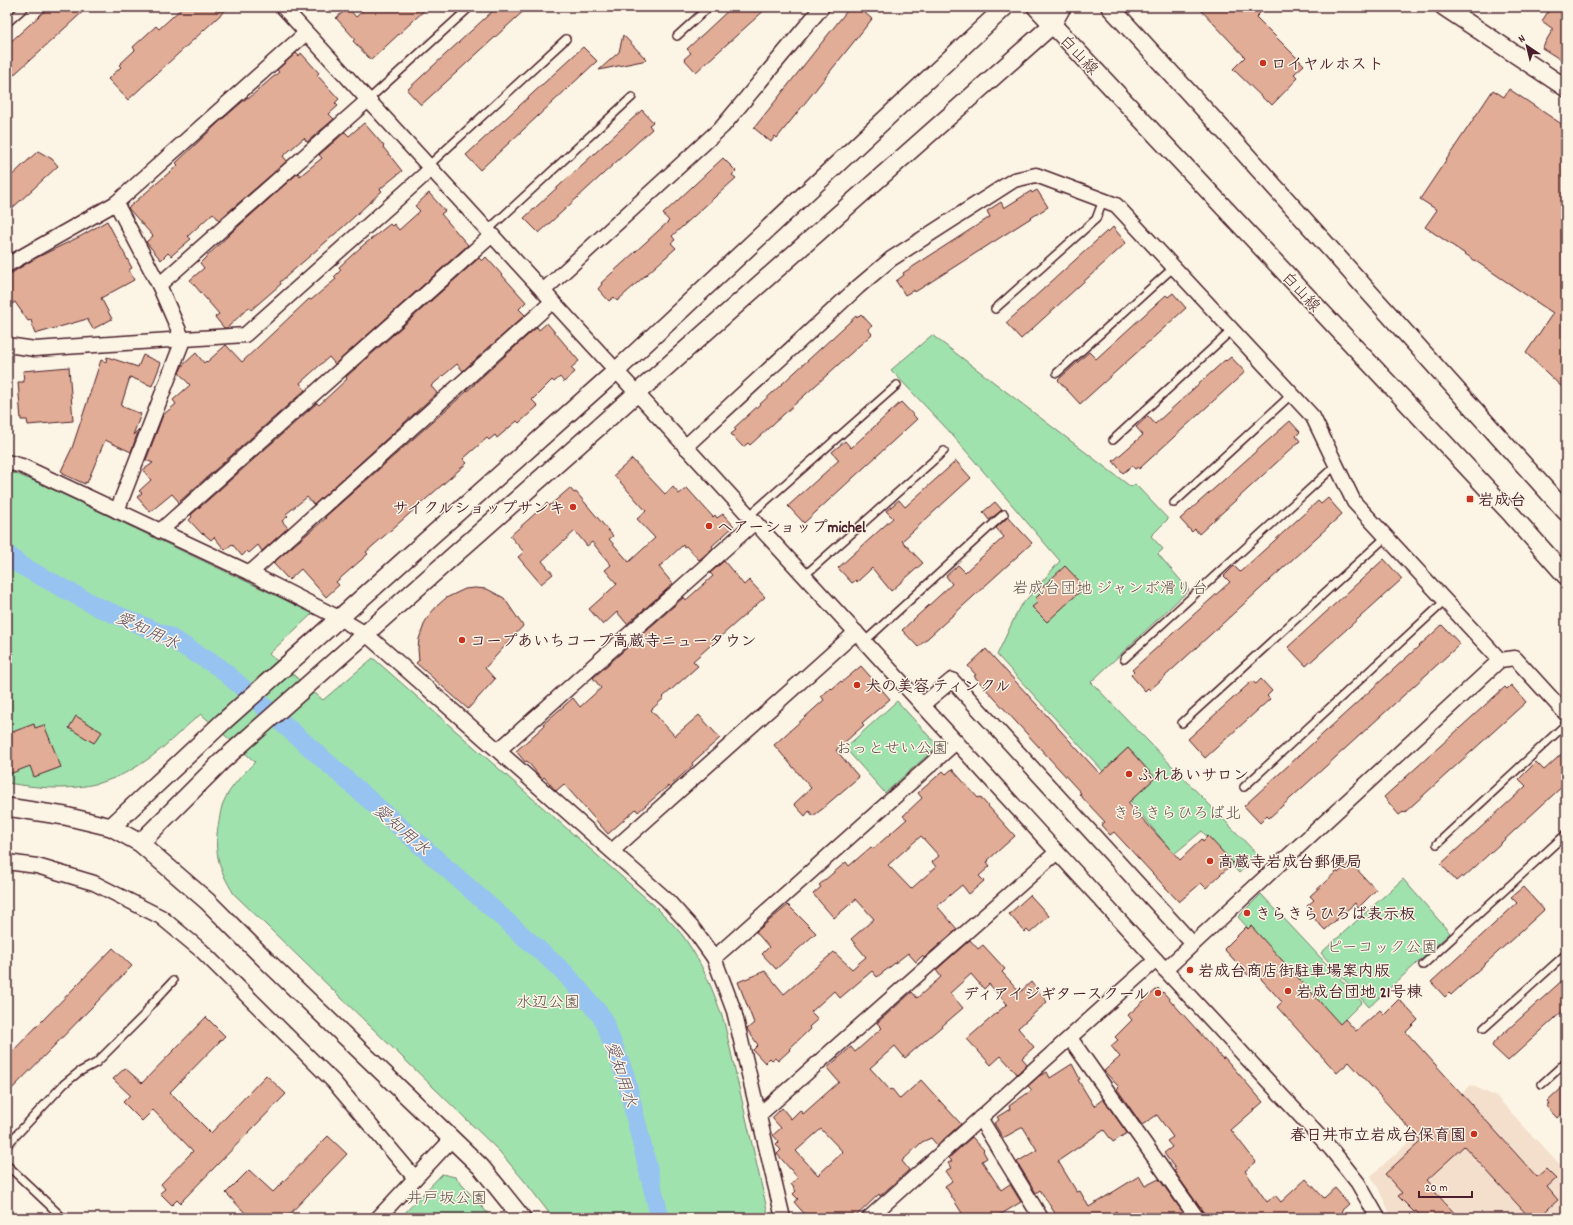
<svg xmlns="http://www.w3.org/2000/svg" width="1573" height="1225" font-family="Dekko,'Klee One',sans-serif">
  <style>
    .built { fill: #f4dfcd }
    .green { fill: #9fe2ad; stroke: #74806c }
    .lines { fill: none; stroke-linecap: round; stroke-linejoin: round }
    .canal { stroke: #97c3f1; stroke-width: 19 }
    .building { fill: #e2ad96; stroke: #4a1f2b; fill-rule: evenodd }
    .service-casing { stroke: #4a1f2b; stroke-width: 10 }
    .minor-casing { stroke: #4a1f2b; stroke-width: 17 }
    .tertiary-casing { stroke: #4a1f2b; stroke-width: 20 }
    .service { stroke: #fcf5e5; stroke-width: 7 }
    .minor { stroke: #fcf5e5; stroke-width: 14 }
    .tertiary { stroke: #fcf5e5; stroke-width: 17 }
    .poi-dot { fill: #c8321e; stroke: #fcf5e5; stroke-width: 1.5 }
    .labels { text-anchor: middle; stroke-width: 3; stroke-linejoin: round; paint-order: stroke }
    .street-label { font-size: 16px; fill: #4a1f2b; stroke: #fcf5e5 }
    .poi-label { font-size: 16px; font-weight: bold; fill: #4a1f2b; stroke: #fcf5e5; text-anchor: start }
    .park-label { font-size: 16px; fill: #5f504c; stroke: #fcf5e5 }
    .water-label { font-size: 17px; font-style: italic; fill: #615066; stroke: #fcf5e5 }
  </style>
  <rect width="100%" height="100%" fill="#fcf5e5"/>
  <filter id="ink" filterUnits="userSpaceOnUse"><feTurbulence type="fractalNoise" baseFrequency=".025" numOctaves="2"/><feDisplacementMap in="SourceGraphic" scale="8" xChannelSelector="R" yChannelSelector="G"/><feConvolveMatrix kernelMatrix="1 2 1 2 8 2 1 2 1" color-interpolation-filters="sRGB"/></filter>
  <g filter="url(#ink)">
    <polygon class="built" points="1471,1085 1497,1097 1566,1172 1566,1211 1565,1218 1392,1218 1378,1188 1371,1176"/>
    <g class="green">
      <polygon points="932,335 1131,487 1135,484 1168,519 1151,536 1163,549 1158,554 1189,590 1091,682 1258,855 1239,873 1202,831 1174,854 1130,801 1155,778 1128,748 1103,771 997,655 1019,608 1060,561 948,430 891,370"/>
      <path d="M7,470L41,484L313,613L269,654L323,700L373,658L656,907C665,916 675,926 683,936C702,962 714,992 724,1022L769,1218H553L526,1183L499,1151L234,894C218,868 213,851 219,821C220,815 221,808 223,803C230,787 243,774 255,762L201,714C187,725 174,738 160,750C110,791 68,793 7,783Z"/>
      <polygon points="897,701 938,746 885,793 845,748"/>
      <polygon points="1403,879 1450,933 1369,1007 1321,953"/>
      <polygon points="1261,894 1362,1002 1337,1027 1238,917"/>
      <polygon points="442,1174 455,1177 492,1218 400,1218"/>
    </g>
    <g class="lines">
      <polyline class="canal" points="7,554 20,565 98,607 167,636 219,667 564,972 602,1017 625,1075 660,1218"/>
    </g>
    <g class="building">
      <polygon points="49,7 88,7 7,81 7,45"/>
      <polygon points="183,7 229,7 128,100 108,79 121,67 119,65 135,50 133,47 156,26 159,29"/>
      <polygon points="367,7 428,7 371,60 353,41 355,39 336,18 348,8 356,17"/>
      <polygon points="497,7 528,7 421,105 407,90"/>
      <polygon points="732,7 768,7 696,72 684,59 691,53 687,49"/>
      <polygon points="850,7 870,7 865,13 872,19 777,138 775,136 771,142 754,128"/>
      <polygon points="1198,7 1266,7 1256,17 1304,65 1294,74 1298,78 1272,105 1268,101 1267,102 1233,69 1245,57"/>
      <polygon points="1551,7 1566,7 1566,63 1542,48 1553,29 1542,21"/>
      <polygon points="623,35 647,60 599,70 619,52"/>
      <polygon points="583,47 597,61 480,170 466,155"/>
      <polygon points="296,53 299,56 301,53 319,73 317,75 339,99 335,103 338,106 329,114 334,119 307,142 304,138 283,156 287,161 219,220 213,213 188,236 191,239 171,256 168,253 161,260 146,242 153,236 128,208 178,165 176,163 218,123 241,103 248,97 249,98 279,72 277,70"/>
      <polygon points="1509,89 1566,127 1566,391 1526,353 1553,313 1425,227 1437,210 1420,199 1493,90 1504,97"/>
      <polygon points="642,110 653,122 649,125 652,129 539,233 524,218"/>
      <polygon points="364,123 384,146 383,147 402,171 380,189 382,191 343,227 280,282 281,284 251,310 249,307 227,328 224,328 215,317 219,314 190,280 204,268 200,263 231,233 298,173 300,176 322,158 319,155 345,132 349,136"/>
      <polygon points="38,151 52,159 58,166 7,213 7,180"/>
      <polygon points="723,158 736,171 732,175 736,178 672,236 675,240 671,243 676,248 617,301 614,297 609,301 598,289 602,284 601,283 669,221 663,214"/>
      <polygon points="1037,190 1048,207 915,292 914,290 905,295 896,281 904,275 903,273 990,217 987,211 1001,202 1004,208 1031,191 1032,193"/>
      <polygon points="429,193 445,211 441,214 468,245 335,364 329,357 300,383 305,390 179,502 172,494 150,512 137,497 142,493 139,491 151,480 143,470 153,463 146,460 163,415 176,404 173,400 190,385 179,373 183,365 196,353 204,363 206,361 207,362 226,345 242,362 309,299 311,300 336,279 334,277 341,270 339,267 361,247 390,224 392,226 394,224 399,230 420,211 415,206"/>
      <polygon points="107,221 132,268 129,270 134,280 101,298 112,319 93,329 87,319 35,334 31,320 28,321 15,302 7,307 7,276 34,259 81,236"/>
      <polygon points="1113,227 1126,243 1021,339 1006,323 1107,231 1108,232"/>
      <polygon points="486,257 526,302 519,309 525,315 463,371 457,364 431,386 437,393 314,505 307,497 286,514 288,516 282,521 288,528 262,551 258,545 249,553 247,551 242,556 232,544 225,550 214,537 211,540 203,533 202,534 189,520 192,517 191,515 317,403 319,405 347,379 346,377 479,258 482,261"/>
      <polygon points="1173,293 1186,308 1080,404 1058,380 1089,352 1096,359 1166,295 1168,297"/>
      <polygon points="861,314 872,326 868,329 872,334 750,445 748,443 743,447 731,434 736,430 734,428 856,316 857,318"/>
      <polygon points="547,323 579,361 571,368 575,372 564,382 560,377 554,382 552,380 532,400 538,406 519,423 517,421 497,438 495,435 489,440 487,438 463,459 467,463 366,552 368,554 336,582 339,585 326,597 301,569 289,580 273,563 326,518 325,517 475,384 474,384 537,327 539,330"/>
      <polygon points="143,355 161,363 152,386 130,377 121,406 141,414 133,435 139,429 131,452 105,440 87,483 85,482 85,484 63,474 64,473 61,471 72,448 101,360 106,362 107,357 138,367"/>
      <polygon points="1231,357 1245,372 1139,469 1138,467 1135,469 1132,466 1123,473 1113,461 1143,435 1136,427 1148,416 1155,424 1225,360 1226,361"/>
      <polygon points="69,367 73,421 28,425 27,420 21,420 18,382 24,382 23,371"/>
      <polygon points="901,402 917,419 804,523 788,506 839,460 832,452 845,441 851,448"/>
      <polygon points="1290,421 1300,432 1296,436 1300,441 1199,534 1195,529 1192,532 1180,519"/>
      <polygon points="632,459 665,494 673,487 679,494 687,488 713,517 715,515 717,518 723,514 734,526 712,546 713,548 699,560 686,546 684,547 683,545 659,567 673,584 627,624 617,612 603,625 589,609 617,584 605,570 611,565 592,542 587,546 575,531 542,561 553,574 541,584 518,557 524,552 510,536 547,503 549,506 570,488 574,493 576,492 613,536 609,539 629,562 655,538 637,519 646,511 614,475"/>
      <polygon points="956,461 971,478 902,541 923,563 891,591 872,568 857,582 856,580 852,583 838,568 893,518 886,511 899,500 905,507"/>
      <polygon points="1328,498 1342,514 1150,690 1148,688 1145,691 1131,675 1134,672 1132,670 1230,582 1224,576 1234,566 1240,572 1318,501 1321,504"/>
      <polygon points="995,502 1002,510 989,520 983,512"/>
      <polygon points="1008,517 1032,543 918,647 902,630 952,584 946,576 958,565 965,572 1004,537 996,528"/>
      <polygon points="1384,559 1402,579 1306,666 1288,647"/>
      <polygon points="724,561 744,585 749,580 765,597 693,661 698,666 663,697 664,698 651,710 675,736 699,715 720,738 692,763 693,765 669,787 668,786 638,812 636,809 608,834 564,784 556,791 544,777 542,779 527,761 525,762 516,751 544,726 543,724 573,698 580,707 601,688 593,678 684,597 686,600 713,576 710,573"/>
      <polygon points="1065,566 1085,587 1047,622 1032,607 1038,602 1035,599 1041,593 1038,591"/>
      <polygon points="475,588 487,589 504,598 523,626 485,668 495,679 468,709 416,663 419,660 418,649 419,639 425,622 430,614 438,605 446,598 465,589"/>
      <polygon points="1442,625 1460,644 1269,818 1267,816 1260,823 1244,806"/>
      <polygon points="986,649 1100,774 1128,748 1155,778 1128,803 1180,860 1202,839 1203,841 1208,836 1233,863 1206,888 1201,883 1179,902 1114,832 1110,835 1101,825 1105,822 1079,794 1081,793 974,676 976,675 968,666"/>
      <polygon points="861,666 890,699 862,723 864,725 836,750 859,777 825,806 825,807 813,816 809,811 805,816 794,804 811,788 774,745 824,700 821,696 831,688 832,689 841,681 842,682"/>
      <polygon points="1261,679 1272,691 1267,696 1270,699 1205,758 1188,739 1252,681 1256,684"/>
      <polygon points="1511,685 1526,702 1404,813 1403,812 1399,815 1384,797 1505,687 1507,689"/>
      <polygon points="76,716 102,732 94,743 69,728"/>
      <polygon points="34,724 35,728 44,725 61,767 34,777 30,766 7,775 7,734"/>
      <polygon points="1566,750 1566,783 1463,878 1462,876 1456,881 1441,864 1526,786 1519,779 1536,762 1544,770"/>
      <path d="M952,769L978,798L980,797L1015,836L988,860L989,861L987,862L990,866L979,876L984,881L969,894L962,885L937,906L957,929L924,958L922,956L916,962L908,953L877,977L872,971L840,998L834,991L811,1012L818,1019L809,1027L810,1029L789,1049L790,1050L778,1061L775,1058L772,1060L770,1058L765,1063L753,1050L758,1045L747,1029L754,1023L738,982L765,971L784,994L834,952L852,969L866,957L851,939L874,919L856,899L834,918L813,894L821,887L819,885L846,862L849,866L871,847L873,849L907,819L903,816L922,798L918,793L943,771L946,774ZM921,836L939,856L932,862L936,867L911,889L888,865Z"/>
      <polygon points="1350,862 1376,890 1358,908 1355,903 1325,930 1309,913 1311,911 1307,906 1314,900 1310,896 1337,871 1338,873"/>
      <polygon points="1523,887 1544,910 1451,995 1449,993 1445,997 1431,982 1517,903 1511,897"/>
      <polygon points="1030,895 1049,916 1030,933 1027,930 1025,932 1009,914"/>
      <polygon points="788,905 816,933 776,969 762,954 769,947 756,932"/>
      <polygon points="1251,926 1340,1024 1345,1019 1356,1031 1380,1010 1384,1014 1399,999 1418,1020 1406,1032 1537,1177 1546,1169 1556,1179 1547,1187 1558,1200 1538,1218 1530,1218 1464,1146 1427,1180 1436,1190 1435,1192 1459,1218 1422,1218 1416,1211 1414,1212 1398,1196 1402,1193 1385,1174 1421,1141 1349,1062 1337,1073 1277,1007 1282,1002 1253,970 1248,975 1224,949 1246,927 1248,929"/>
      <path d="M970,940L978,949L983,945L1005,969L1002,972L1020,992L1031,982L1047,1002L1018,1028L1034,1047L1022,1058L1027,1064L1017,1074L1001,1056L991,1065L967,1039L1007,1004L989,984L984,989L971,974L950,993L963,1008L905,1058L895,1046L870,1068L890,1090L892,1089L900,1099L921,1080L961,1124L937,1145L931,1138L922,1142L902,1161L909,1170L880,1196L879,1194L854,1218H808L794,1202L798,1199L793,1194L796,1191L791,1184L798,1178L777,1154L781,1150L776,1145L779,1142L773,1135L781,1128L772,1118L782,1108L791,1119L800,1110L803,1114L839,1082L827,1068L851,1047L855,1052L882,1028L877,1023L912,992L917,998L941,977L936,970ZM821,1129L843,1152L818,1175L796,1151Z"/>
      <polygon points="113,948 132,966 7,1094 7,1057"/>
      <polygon points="1566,977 1566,1008 1508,1061 1492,1046 1494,1042"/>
      <polygon points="1158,988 1162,993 1163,992 1223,1059 1224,1057 1263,1102 1231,1130 1256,1162 1245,1171 1267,1202 1275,1195 1281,1202 1306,1179 1324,1198 1335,1188 1349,1204 1341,1211 1347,1218 1205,1218 1204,1213 1174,1171 1176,1170 1164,1153 1172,1147 1167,1141 1173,1137 1157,1115 1142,1125 1117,1089 1119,1087 1104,1071 1120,1057 1111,1046 1118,1040 1115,1037 1132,1020 1128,1015"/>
      <polygon points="206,1017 225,1036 170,1092 211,1133 266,1075 286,1094 180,1203 177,1200 172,1205 160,1193 165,1189 161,1184 193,1151 153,1110 142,1121 123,1102 130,1095 113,1079 125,1068 142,1083"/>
      <polygon points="1072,1064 1080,1079 1078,1080 1094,1106 1103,1099 1127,1133 1113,1142 1104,1130 1058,1161 1077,1192 1080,1191 1089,1207 1139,1176 1145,1186 1159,1179 1187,1218 1120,1218 1116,1211 1104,1218 1058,1218 1040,1190 1036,1193 1017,1162 1037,1150 1023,1127 1003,1138 994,1123 999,1120 997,1117 1010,1109 1009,1106 1032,1090 1028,1086 1039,1076 1047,1072 1050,1078"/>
      <polygon points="1566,1084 1566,1110 1557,1118 1546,1106 1549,1104 1547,1102"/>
      <polygon points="328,1136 347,1154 286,1218 250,1218 226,1193 249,1170 273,1192"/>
      <polygon points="972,1137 984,1150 983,1151 987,1158 982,1161 1001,1190 1010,1184 1021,1202 995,1218 965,1218 945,1186 952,1181 945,1171 951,1168 948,1163 952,1161 949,1158"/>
    </g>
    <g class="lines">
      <defs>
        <g id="service">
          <polyline points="7,23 25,7"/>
          <polyline points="677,36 709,7"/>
          <polyline points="368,100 470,7"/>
          <polyline points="428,166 566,39"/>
          <polyline points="487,231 632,97"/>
          <polyline points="995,309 1096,219 1103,200"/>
          <polyline points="1057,373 1174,267"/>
          <polyline points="1113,440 1232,330"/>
          <polyline points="1174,503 1292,394"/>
          <polyline points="749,516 897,385"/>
          <polyline points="804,576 944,451"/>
          <polyline points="864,642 1004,514"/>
          <polyline points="1124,659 1336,465"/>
          <polyline points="1182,723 1386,537"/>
          <polyline points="1244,787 1445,601"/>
          <polyline points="1437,844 1566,724"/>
          <polyline points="1423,965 1566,834"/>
          <polyline points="1484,1028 1566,954"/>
          <polyline points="1542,1084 1566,1062"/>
          <polyline points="7,1145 64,1084 79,1072 96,1063 146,1013 149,1007 173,981"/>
          <polyline points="7,1165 63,1218"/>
        </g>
        <g id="minor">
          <polyline points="283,7 1156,960 1331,1149 1358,1183 1378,1218"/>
          <polyline points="116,203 159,285 183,340 117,511"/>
          <polyline points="7,265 116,203 306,33"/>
          <polyline points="159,285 368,100"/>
          <polyline points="543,291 723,126 822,7"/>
          <polyline points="7,345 35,349 245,335 431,169"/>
          <polyline points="685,447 858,287 891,259 1014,180 1036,175 1116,205 1313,417 1354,502 1500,660 1515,658 1566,714"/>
          <polyline points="7,462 22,466 250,573 339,618 366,634 667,900 694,930 714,958 734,1011 783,1218"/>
          <polyline points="160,531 492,235"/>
          <polyline points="250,573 552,302"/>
          <polyline points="922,705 952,680 1193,944"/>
          <polyline points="499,750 755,522"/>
          <polyline points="612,851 856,632"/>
          <polyline points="7,862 37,866 94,883 161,917 202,951 333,1081 415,1178"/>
          <polyline points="714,958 956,742"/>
          <polyline points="1165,970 1500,660"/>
          <polyline points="1070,1038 1197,1218"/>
          <polyline points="759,1115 1057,852"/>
          <polyline points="980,1118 1041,1218"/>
          <polyline points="378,1218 451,1140"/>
          <polyline points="869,1218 1156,960"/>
        </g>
        <g id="tertiary">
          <polyline points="1036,7 1512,515 1566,576"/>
          <polyline points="1110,7 1238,146 1566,512"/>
          <polyline points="1444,7 1566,88"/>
          <polyline points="7,807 65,816 111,827 140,843 207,901 269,963 481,1167 522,1218"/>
          <polyline points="111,827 223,722 616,371 1005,7"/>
          <polyline points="140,843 222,761 1052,25 1062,7"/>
        </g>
      </defs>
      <use href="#service" class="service-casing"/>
      <use href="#minor" class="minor-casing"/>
      <use href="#tertiary" class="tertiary-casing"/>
      <use href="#service" class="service"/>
      <use href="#minor" class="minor"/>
      <use href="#tertiary" class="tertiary"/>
    </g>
  </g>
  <g class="poi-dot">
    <circle cx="1263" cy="63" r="4"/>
    <rect x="1466" y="495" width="8" height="8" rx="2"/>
    <circle cx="573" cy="507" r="4"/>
    <circle cx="709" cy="526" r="4"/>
    <circle cx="462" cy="640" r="4"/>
    <circle cx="857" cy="685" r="4"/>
    <circle cx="1129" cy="774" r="4"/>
    <circle cx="1210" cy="861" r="4"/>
    <circle cx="1247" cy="913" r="4"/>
    <circle cx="1190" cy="970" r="4"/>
    <circle cx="1288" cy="991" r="4"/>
    <circle cx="1158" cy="993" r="4"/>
    <circle cx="1474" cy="1134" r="4"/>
  </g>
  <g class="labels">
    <g class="street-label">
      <text transform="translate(1080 54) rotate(47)" y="6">白山線</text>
      <text transform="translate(1302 291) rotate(47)" y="6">白山線</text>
    </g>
    <g class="poi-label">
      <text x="1271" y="69">ロイヤルホスト</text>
      <text x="1478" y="505">岩成台</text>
      <text x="565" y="513" text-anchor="end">サイクルショップサンキ</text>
      <text x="717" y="532">ヘアーショップmichel</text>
      <text x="470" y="646">コープあいちコープ高蔵寺ニュータウン</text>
      <text x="865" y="691">犬の美容 ティンクル</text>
      <text x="1137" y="780">ふれあいサロン</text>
      <text x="1218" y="867">高蔵寺岩成台郵便局</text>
      <text x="1255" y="919">きらきらひろば表示板</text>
      <text x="1198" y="976">岩成台商店街駐車場案内版</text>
      <text x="1296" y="997">岩成台団地 21号棟</text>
      <text x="1150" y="999" text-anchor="end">ディアイジギタースクール</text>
      <text x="1466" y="1140" text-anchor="end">春日井市立岩成台保育園</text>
    </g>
    <g class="park-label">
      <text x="1110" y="593">岩成台団地 ジャンボ滑り台</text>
      <text x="892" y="753">おっとせい公園</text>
      <text x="1177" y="818">きらきらひろば北</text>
      <text x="1382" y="952">ピーコック公園</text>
      <text x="548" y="1007">水辺公園</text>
      <text x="447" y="1203">井戸坂公園</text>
    </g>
    <g class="water-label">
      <text transform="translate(148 630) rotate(25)" y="6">愛知用水</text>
      <text transform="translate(402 829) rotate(41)" y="6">愛知用水</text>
      <text transform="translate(622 1074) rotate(72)" y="6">愛知用水</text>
    </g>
  </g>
  <rect width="1573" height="1225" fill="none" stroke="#fcf5e5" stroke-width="24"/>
  <rect x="12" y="12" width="1549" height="1201" fill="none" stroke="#4a1f2b" stroke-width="1.5" filter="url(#ink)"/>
  <g transform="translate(1527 46) rotate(325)" stroke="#fcf5e5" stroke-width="3" paint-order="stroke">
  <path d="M0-3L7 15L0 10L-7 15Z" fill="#4a1f2b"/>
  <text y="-6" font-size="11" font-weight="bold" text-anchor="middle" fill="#4a1f2b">N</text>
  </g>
  <path d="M1419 1191v6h53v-6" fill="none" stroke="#4a1f2b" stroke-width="2"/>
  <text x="1425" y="1191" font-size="12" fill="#4a1f2b" stroke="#fcf5e5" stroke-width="3" paint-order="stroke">20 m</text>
</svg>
